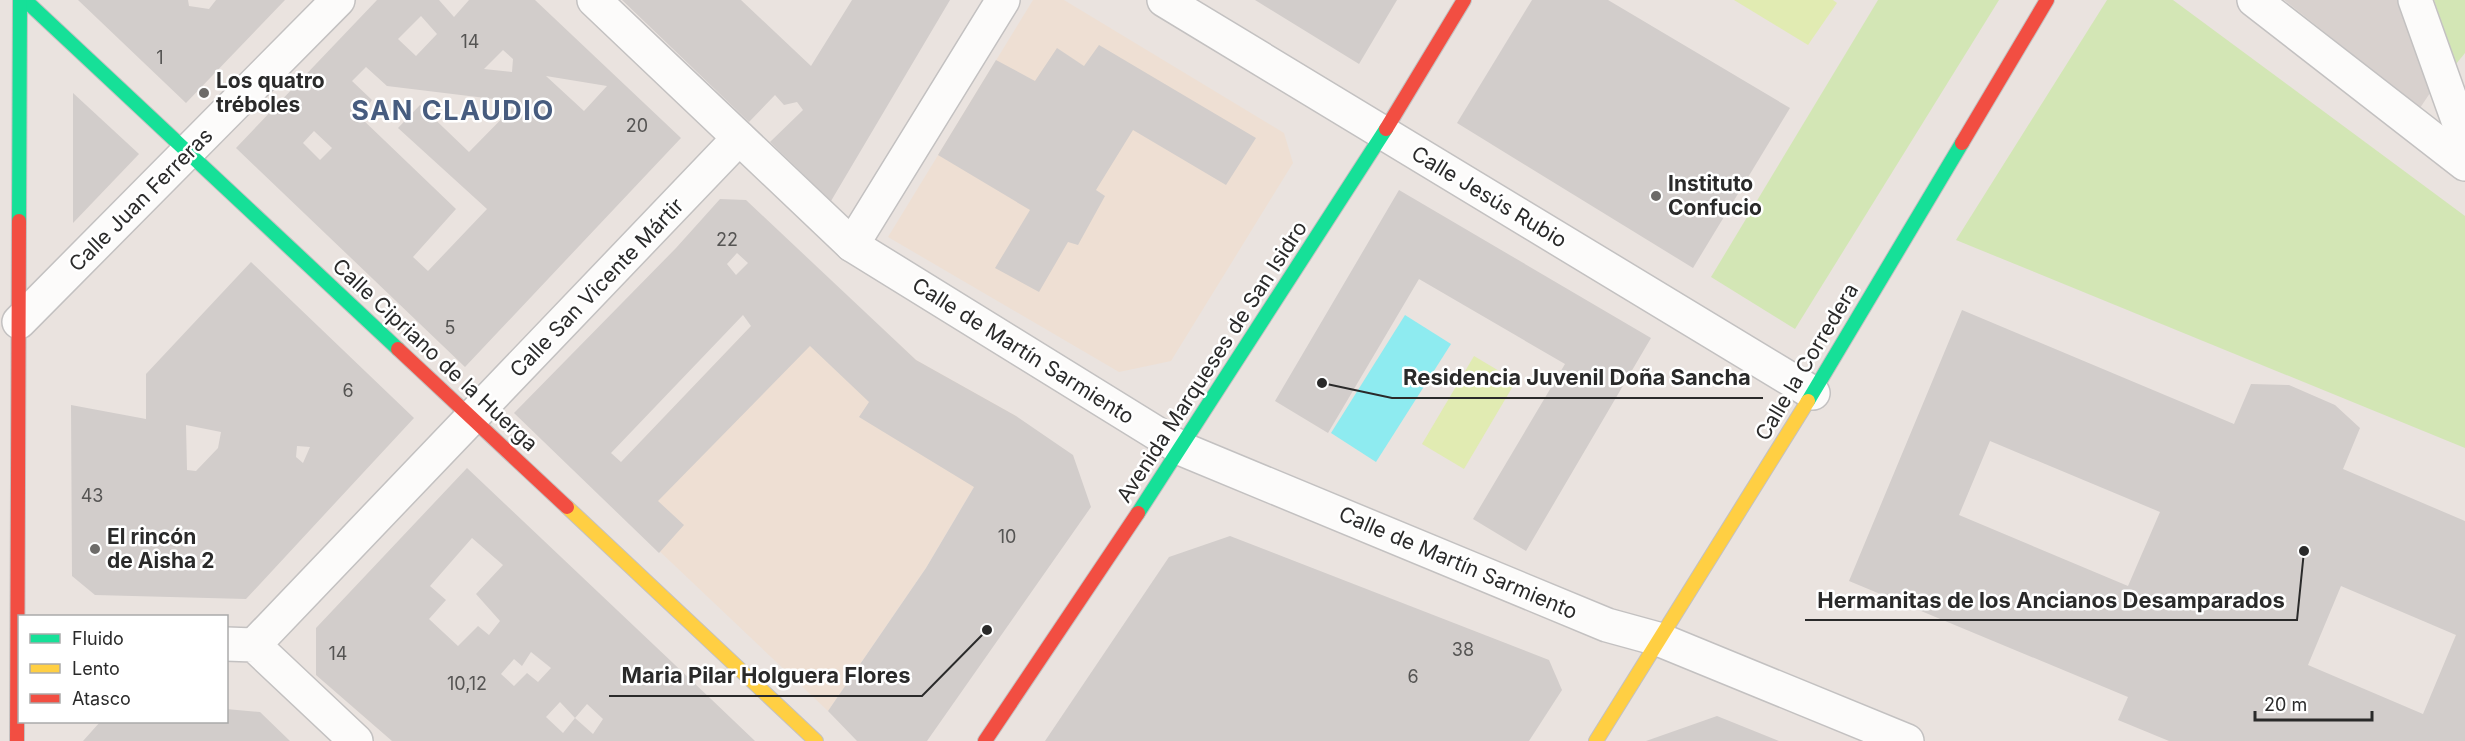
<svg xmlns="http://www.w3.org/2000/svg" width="2465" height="741" font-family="Inter,sans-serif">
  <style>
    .education { fill: #eedfd3 }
    .green { fill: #d3e6b5 }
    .pitch { fill: #e1ebb2 }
    .plaza { fill: #d8d1ce }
    .water { fill: #8eebf0 }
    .building { fill: #d2cdcb; fill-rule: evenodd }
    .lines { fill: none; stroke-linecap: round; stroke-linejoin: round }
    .street-casing { stroke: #c3c1c1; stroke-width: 36 }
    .fast-casing { stroke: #c3c1c1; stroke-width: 16 }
    .slow-casing { stroke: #c3c1c1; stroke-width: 16 }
    .jam-casing { stroke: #c3c1c1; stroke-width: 16 }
    .street { stroke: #fcfbfa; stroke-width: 33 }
    .fast { stroke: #16e098; stroke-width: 14 }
    .slow { stroke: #ffcf43; stroke-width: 14 }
    .jam { stroke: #f24e42; stroke-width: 14 }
    .poi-dot { fill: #6d6b69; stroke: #fff; stroke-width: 2 }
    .labels { text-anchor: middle; stroke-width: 5; stroke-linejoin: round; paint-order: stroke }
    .number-label { font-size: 18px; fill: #555453 }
    .poi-label { font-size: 21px; font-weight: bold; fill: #2a2a2a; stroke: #fff; text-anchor: start }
    .street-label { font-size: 21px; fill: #2a2a2a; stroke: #fff }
    .district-label { font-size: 27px; font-weight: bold; letter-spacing: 1.5px; fill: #475c7f; stroke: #fff }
    .leader { fill: none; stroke: #2a2a2a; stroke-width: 2 }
    .callout-dot { fill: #2a2a2a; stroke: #fff; stroke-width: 2 }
    .callout-label { font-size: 22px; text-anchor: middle; font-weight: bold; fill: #2a2a2a; stroke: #fff; stroke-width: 5; stroke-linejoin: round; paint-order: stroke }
  </style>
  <rect width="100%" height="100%" fill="#eae3df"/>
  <g class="education">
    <polygon points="1033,0 1064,0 1284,133 1293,163 1171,361 1119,372 888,237"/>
    <polygon points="811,263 916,360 1016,416 926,568 828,711 595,490"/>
  </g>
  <g class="green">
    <polygon points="1878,0 1999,0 1795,329 1711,277"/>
    <polygon points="2107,0 2173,0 2465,216 2465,448 1956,240"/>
    <polygon points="2434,0 2465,0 2465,53 2456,64"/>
  </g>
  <g class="pitch">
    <polygon points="1734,0 1833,0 1837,3 1808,45"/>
    <polygon points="1474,356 1516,381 1464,469 1422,444"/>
  </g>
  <polygon class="plaza" points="2284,0 2415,0 2442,75 2420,108"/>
  <polygon class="water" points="1405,315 1451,344 1376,462 1331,433"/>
  <g class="building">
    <polygon points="78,0 188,0 189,6 209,9 216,0 285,0 186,103"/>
    <path d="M377,0H439L454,17L469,0H535L681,138L465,367L236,148ZM421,16L437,34L416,56L398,39ZM503,50L513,59L512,72L484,69ZM366,67L387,86L518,102L469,152L420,105L398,128L487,209L428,271L413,257L456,209L360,117L372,100L352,81ZM546,76L607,86L584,111ZM314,131L332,148L320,160L303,143Z"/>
    <polygon points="622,0 741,0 811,66 852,0 950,0 831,201 770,142 803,110 797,102 784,105 775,95 749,122"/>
    <polygon points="1255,0 1397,0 1359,64"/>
    <polygon points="1532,0 1608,0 1790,108 1693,268 1457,123"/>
    <polygon points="1099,45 1256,138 1226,185 1133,130 1096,190 1105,196 1078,245 1068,242 1039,292 995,268 1030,210 938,155 996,60 1035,81 1057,48 1084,66"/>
    <polygon points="73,93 139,154 73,223"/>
    <polygon points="1399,190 1651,338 1526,551 1473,519 1565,364 1419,279 1328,433 1275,401"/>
    <path d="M720,199L746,200L916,360L1016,416L1073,455L1091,507L927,741H857L828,711L926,568L974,487L859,417L869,402L810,346L658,501L684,525L659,553L514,413L676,248ZM737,253L748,263L736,275L727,264ZM743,315L751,326L621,462L611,453Z"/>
    <path d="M251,262L414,418L246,599L95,595L72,576L71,405L146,419V374ZM186,425L221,432L218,448L196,471L187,470ZM297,446L310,447L303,463L296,457Z"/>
    <path d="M1962,310L2234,424L2251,384L2289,385L2335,405L2360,428L2343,469L2465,521V741H2169L2118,720L2128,697L1849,581ZM1990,441L2160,512L2128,586L1959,515ZM2341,586L2456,635L2423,714L2308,665Z"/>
    <path d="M467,468L711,699L755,741H392L316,675V628ZM472,538L503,565L476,594L500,621L489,635L478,626L458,646L429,619L446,600L430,586ZM531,652L551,668L538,682L527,673L514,686L501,674L514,659L522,666ZM560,702L575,718L563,733L546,717ZM587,704L603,719L593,734L575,718Z"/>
    <polygon points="1230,536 1549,660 1562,690 1529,741 1045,741 1169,557"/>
    <polygon points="226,709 260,712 290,741 83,741 100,722 226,722"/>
    <polygon points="1717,716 1779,741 1646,741"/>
  </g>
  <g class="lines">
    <defs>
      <g id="street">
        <polyline points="594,0 852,245 1182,449 1607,625 1658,639 1907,741"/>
        <polyline points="1164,0 1813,393"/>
        <polyline points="2254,0 2465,164"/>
        <polyline points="2415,0 2465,140"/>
        <polyline points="852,245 1003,0"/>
        <polyline points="19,322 338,0"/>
        <polyline points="226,644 254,645 356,741"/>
        <polyline points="254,645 739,138"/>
      </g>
      <g id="fast">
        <polyline points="25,0 398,349"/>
        <polyline points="19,221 20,0"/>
        <polyline points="1808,401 1962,143"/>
        <polyline points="1138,513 1386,129"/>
      </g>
      <g id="slow">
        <polyline points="567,507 816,741"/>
        <polyline points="1596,741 1808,401"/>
      </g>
      <g id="jam">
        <polyline points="1386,129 1464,0"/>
        <polyline points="1962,143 2047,0"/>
        <polyline points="398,349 567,507"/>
        <polyline points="17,741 19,221"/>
        <polyline points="985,741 1138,513"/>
      </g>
    </defs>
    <use href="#street" class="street-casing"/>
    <use href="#fast" class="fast-casing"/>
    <use href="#slow" class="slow-casing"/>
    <use href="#jam" class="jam-casing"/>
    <use href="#street" class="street"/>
    <use href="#fast" class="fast"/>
    <use href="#slow" class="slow"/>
    <use href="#jam" class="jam"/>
  </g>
  <g class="poi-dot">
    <circle cx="204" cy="93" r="6"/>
    <circle cx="1656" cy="196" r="6"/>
    <circle cx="95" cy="549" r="6"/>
  </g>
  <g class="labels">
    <g class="number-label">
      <text x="470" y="48">14</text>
      <text x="160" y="64">1</text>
      <text x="637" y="132">20</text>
      <text x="727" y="246">22</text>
      <text x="450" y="334">5</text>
      <text x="348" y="397">6</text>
      <text x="92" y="502">43</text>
      <text x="1007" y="543">10</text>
      <text x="1463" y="656">38</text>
      <text x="338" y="660">14</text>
      <text x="1413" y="683">6</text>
      <text x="467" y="690">10,12</text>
    </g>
    <g class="poi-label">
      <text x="216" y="88">Los quatro<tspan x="216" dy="24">tréboles</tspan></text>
      <text x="1668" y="191">Instituto<tspan x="1668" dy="24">Confucio</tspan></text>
      <text x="107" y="544">El rincón<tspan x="107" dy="24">de Aisha 2</tspan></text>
    </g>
    <g class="street-label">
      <text transform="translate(1489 197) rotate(31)" y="7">Calle Jesús Rubio</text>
      <text transform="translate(141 200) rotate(-45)" y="7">Calle Juan Ferreras</text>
      <text transform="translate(597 288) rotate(-46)" y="7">Calle San Vicente Mártir</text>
      <text transform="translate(1023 351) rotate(32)" y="7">Calle de Martín Sarmiento</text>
      <text transform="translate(435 355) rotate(43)" y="7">Calle Cipriano de la Huerga</text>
      <text transform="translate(1212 362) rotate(-57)" y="7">Avenida Marqueses de San Isidro</text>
      <text transform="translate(1807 362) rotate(-59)" y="7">Calle la Corredera</text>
      <text transform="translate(1458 563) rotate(23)" y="7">Calle de Martín Sarmiento</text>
    </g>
    <g class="district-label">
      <text x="453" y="120">SAN CLAUDIO</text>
    </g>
  </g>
  <path class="leader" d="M1322 383L1392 398H1763M2304 551L2297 620H1805M987 630L922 696H609"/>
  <g class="callout-dot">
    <circle cx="1322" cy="383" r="6"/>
    <circle cx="2304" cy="551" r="6"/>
    <circle cx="987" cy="630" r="6"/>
  </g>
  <g class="callout-label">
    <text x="1577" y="385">Residencia Juvenil Doña Sancha</text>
    <text x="2051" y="608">Hermanitas de los Ancianos Desamparados</text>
    <text x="766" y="683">Maria Pilar Holguera Flores</text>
  </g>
  <rect x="18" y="615" width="210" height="108" fill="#ffffff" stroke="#aaaaaa" stroke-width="1.5"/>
  <rect x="30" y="634" width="30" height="9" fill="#16e098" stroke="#aaaaaa" stroke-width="1.5"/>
  <text x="72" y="645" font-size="18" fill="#2a2a2a">Fluido</text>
  <rect x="30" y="664" width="30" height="9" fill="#ffcf43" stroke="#aaaaaa" stroke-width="1.5"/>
  <text x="72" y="675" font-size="18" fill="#2a2a2a">Lento</text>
  <rect x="30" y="694" width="30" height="9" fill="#f24e42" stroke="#aaaaaa" stroke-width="1.5"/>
  <text x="72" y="705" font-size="18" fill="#2a2a2a">Atasco</text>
  <path d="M2255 711v9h117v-9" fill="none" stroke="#2a2a2a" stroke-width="3"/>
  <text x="2264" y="711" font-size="18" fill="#2a2a2a" stroke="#ffffff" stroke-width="4.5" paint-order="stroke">20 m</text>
</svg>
